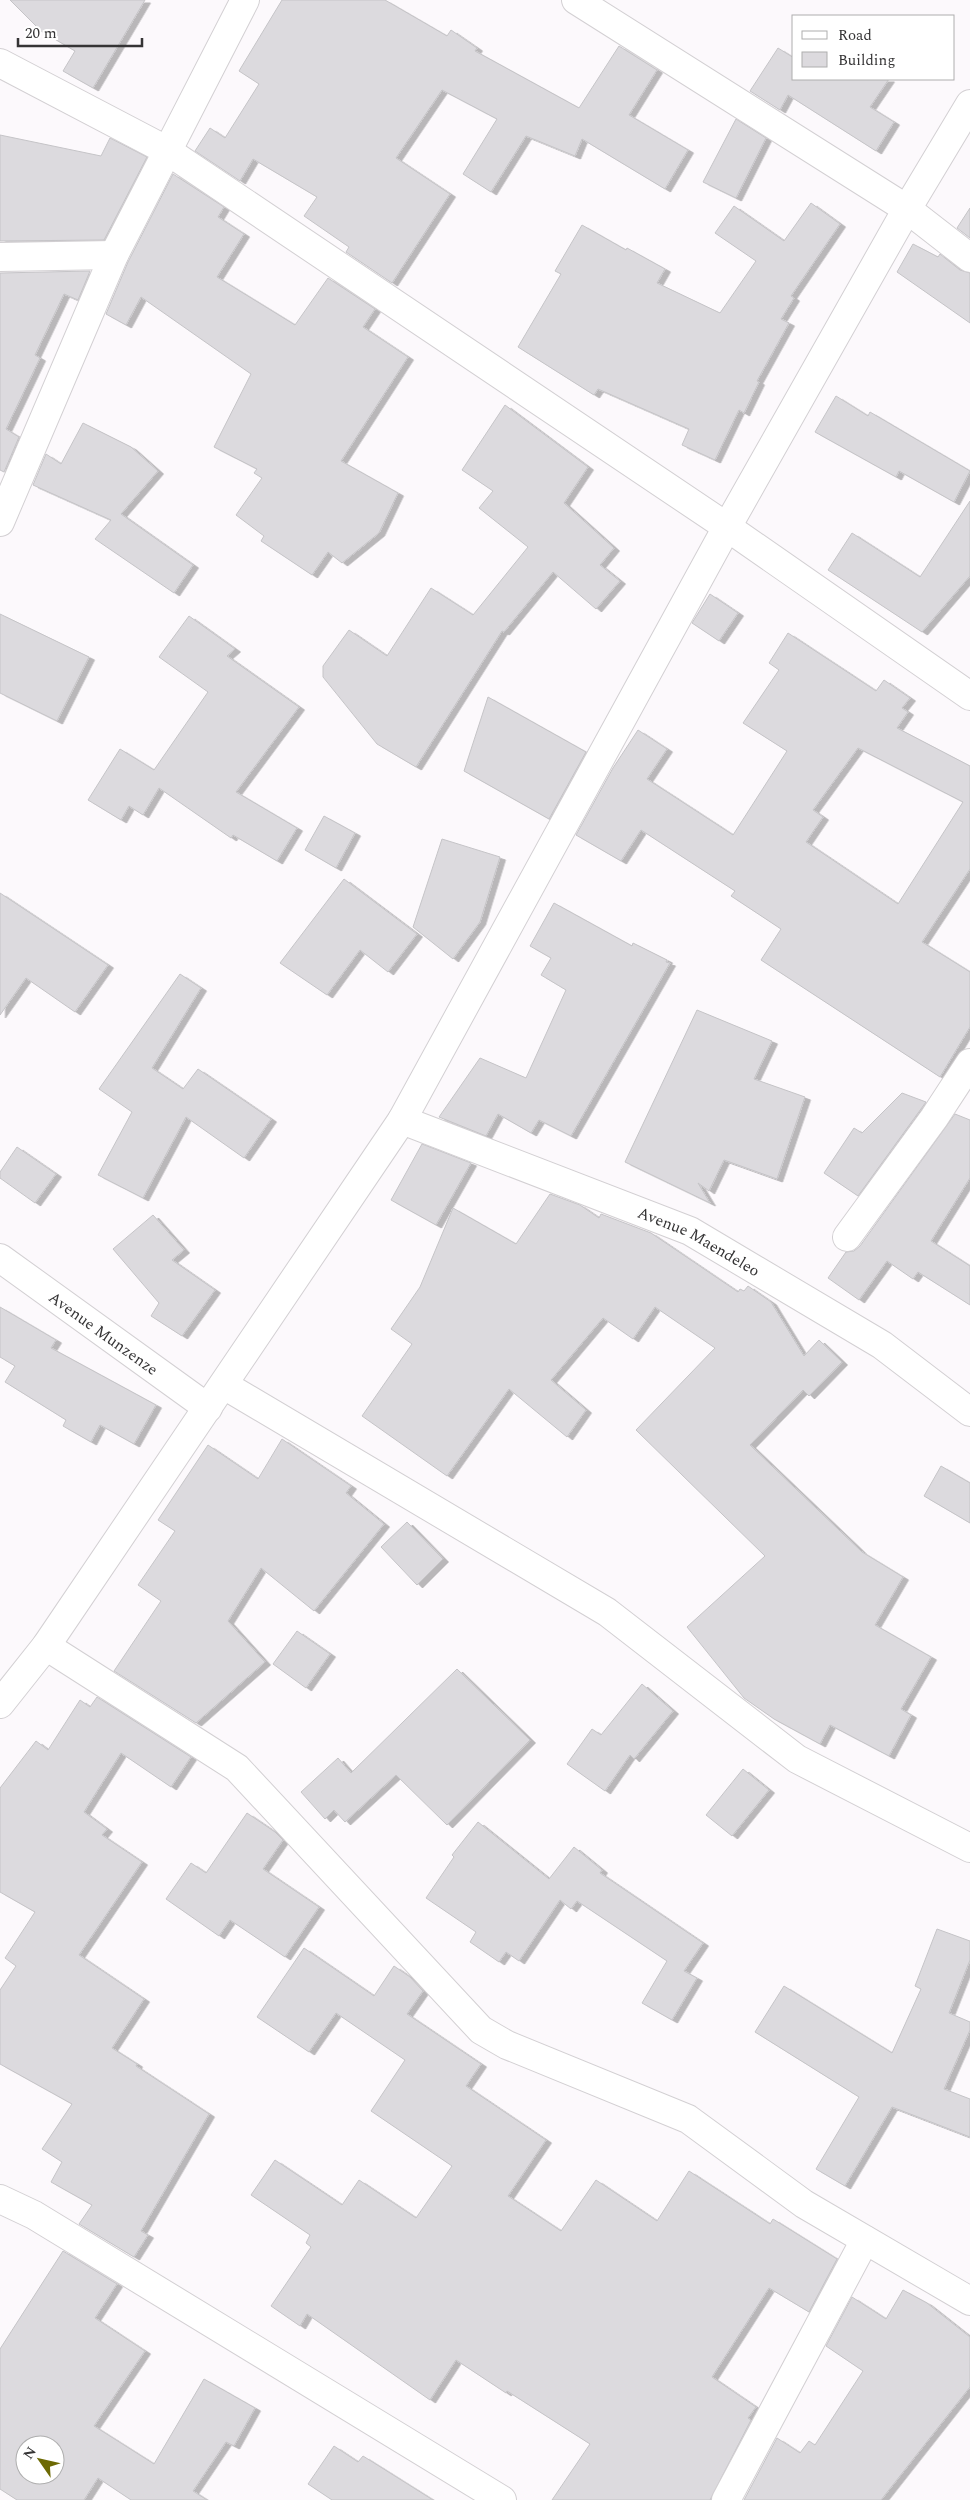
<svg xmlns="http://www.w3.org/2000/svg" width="970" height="2500" font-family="Spectral,serif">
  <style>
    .building { fill: #dcdade; stroke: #c5c4c7; fill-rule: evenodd; filter: url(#shadow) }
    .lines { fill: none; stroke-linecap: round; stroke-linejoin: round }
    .minor-casing { stroke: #d3d0d3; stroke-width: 30 }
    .minor { stroke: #fff; stroke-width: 28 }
    .labels { text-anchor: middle; stroke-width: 4; stroke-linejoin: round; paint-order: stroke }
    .street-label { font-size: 16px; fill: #353435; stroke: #fff }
  </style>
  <defs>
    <filter id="shadow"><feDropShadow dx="5.5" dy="3" stdDeviation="0" flood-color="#0004"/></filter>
  </defs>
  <rect width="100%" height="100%" fill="#fcf9fc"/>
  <g class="building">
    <polygon points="10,0 145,0 93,88 63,71 75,51 41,31"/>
    <polygon points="282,0 385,0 447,36 451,30 477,48 475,51 579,108 619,46 657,70 629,115 688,150 665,189 582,139 575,156 526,136 491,192 463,174 497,119 442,90 396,158 450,194 392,283 346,252 349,247 304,216 317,197 253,159 240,181 195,151 210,128 225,138 259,84 239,71"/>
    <polygon points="778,48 794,58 794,79 889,79 870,107 894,122 876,151 788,95 780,110 750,91"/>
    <polygon points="736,119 766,138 736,198 703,182"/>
    <polygon points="0,135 101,156 110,138 147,157 104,240 0,241"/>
    <polygon points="173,174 224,207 218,217 244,234 217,277 295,325 328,278 375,309 363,327 408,357 341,461 398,493 379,533 342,563 328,552 312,575 261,541 264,536 236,515 262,478 254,473 257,469 214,447 251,374 141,297 126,325 106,314 128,262"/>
    <polygon points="811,203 840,224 791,296 794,298 781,319 789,323 757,381 759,382 744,413 739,410 715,460 682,445 689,429 598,389 594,395 518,347 561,274 555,271 582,225 626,250 627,248 665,269 657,283 720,313 756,261 715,233 734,206 784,241"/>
    <polygon points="970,208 970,238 957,228"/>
    <polygon points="913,244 938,257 940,254 960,270 970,273 970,323 897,272"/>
    <polygon points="90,271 78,300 64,294 35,355 40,358 6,429 19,437 4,472 0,470 0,273"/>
    <polygon points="836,396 868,416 870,412 970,471 954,502 899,471 896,477 815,432"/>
    <polygon points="505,405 588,467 564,503 614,548 600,565 620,581 596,609 553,572 504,632 502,631 416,767 377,744 323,677 323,666 349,630 387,656 431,588 473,615 528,547 479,508 493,491 462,470"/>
    <polygon points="83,423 131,447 158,471 121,514 193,565 174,593 95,539 111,520 33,485 46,454 61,464"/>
    <polygon points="970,501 970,576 922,632 828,570 852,533 920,577"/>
    <polygon points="710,594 738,613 719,641 692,623"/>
    <polygon points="0,614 89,657 57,721 0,693"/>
    <polygon points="189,616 235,649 227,656 299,707 236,792 297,828 277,861 233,835 231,838 159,788 143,815 129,806 121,820 88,800 120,749 154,770 208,692 159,657"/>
    <path d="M788,633L876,691L884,680L910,698L902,708L908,712L897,728L970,766V869L922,942L970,972V1027L940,1077L761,960L781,929L731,896L735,891L641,830L621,861L576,835L613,768L638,730L667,749L647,779L733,835L787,751L743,723L779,670L769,663ZM858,748L963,802L898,904L806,842L823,817L813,810Z"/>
    <polygon points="488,697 586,752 549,819 464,771"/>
    <polygon points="324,816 355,833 336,868 305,850"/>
    <polygon points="442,839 500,857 480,922 453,959 413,927"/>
    <polygon points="344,879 417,934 388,972 360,950 327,995 280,963"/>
    <polygon points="0,893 108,965 75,1012 26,978 0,1015"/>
    <polygon points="554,903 632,946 633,943 667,960 666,962 670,963 571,1136 539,1120 531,1133 498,1114 486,1136 439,1117 480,1058 526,1078 566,990 541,975 551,958 530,946"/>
    <polygon points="180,974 201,988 152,1068 183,1089 198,1069 271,1119 244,1158 186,1117 143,1198 98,1175 132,1112 99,1089"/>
    <polygon points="697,1010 772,1041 754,1079 805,1097 777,1179 724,1160 709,1191 698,1183 710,1203 625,1162"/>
    <polygon points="902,1093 926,1102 858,1196 824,1173 854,1128 862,1133"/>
    <polygon points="955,1114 970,1120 970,1178 931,1241 970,1266 970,1305 918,1272 913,1279 887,1261 859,1300 828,1278 846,1252 854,1251 860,1246"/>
    <polygon points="422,1144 471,1163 436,1225 391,1200"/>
    <polygon points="17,1147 56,1174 35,1203 0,1178 0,1172"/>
    <polygon points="550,1194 580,1205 599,1218 601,1214 651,1233 738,1292 740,1289 744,1291 748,1286 771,1302 804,1356 819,1340 842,1362 809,1396 803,1390 750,1445 862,1552 903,1577 875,1625 931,1657 901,1709 911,1715 889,1756 830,1725 820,1744 774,1719 744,1698 687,1627 765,1556 636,1430 715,1348 655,1307 633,1339 603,1318 551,1380 586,1410 567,1437 509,1389 447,1476 362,1416 412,1344 391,1329 420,1287 453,1208 516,1244"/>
    <polygon points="153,1215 184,1250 172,1260 215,1290 182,1336 151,1316 159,1303 113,1249"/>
    <polygon points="0,1307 56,1340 51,1348 156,1405 134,1444 100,1425 91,1442 63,1426 66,1420 5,1382 15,1366 0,1357"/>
    <polygon points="282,1439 351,1486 346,1493 384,1524 314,1611 261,1568 228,1621 265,1662 196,1723 114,1671 161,1601 138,1585 175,1531 158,1520 208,1445 258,1479"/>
    <polygon points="941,1466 970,1483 970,1523 924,1496"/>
    <polygon points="407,1522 443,1559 417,1585 381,1547"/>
    <polygon points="297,1631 330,1654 306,1688 273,1664"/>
    <polygon points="457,1669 530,1740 447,1825 396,1775 345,1822 334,1810 325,1819 301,1792 338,1758 351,1773"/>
    <polygon points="642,1684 673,1711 634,1759 630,1755 605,1791 567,1764 592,1729 601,1735"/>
    <polygon points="97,1697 191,1757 171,1787 121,1753 84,1812 107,1829 102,1835 142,1862 79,1955 144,1999 112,2048 137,2064 136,2066 209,2114 141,2231 148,2235 134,2257 79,2224 92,2205 51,2182 62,2162 42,2149 72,2104 0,2064 0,1990 16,1966 5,1958 35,1912 0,1892 0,1788 36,1741 48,1750 80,1700 90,1707"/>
    <polygon points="743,1769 769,1790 732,1836 706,1815"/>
    <polygon points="247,1813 275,1832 283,1840 263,1869 319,1907 285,1957 230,1920 219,1936 166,1899 191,1863 206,1873"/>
    <polygon points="478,1822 549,1879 574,1847 602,1870 600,1873 703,1943 684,1971 697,1978 672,2020 642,2003 667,1961 577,1901 571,1909 560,1900 519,1961 506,1952 499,1962 470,1942 476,1932 426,1898 454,1857 452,1855"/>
    <polygon points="937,1929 970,1941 970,1960 949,2013 970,2022 970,2030 944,2089 970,2099 970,2137 892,2107 845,2186 816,2169 859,2097 755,2032 784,1986 892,2053 921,1989 915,1986"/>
    <polygon points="304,1948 374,1996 394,1966 410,1977 423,1991 407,2014 481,2064 466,2086 546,2140 508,2196 561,2231 596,2180 657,2221 689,2171 770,2224 773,2219 837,2259 809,2312 769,2288 712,2377 756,2407 748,2418 751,2420 710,2500 552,2500 590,2444 507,2391 506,2393 456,2360 430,2400 307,2314 300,2326 271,2306 311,2247 306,2243 310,2235 251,2195 275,2160 342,2205 359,2180 416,2218 452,2166 371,2111 405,2060 336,2013 309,2052 257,2017"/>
    <path d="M63,2251L117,2284L95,2318L145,2351L94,2426L154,2464L204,2379L255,2408L234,2446L226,2442L193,2491L207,2500H131L98,2478L84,2500H17L0,2489V2349ZM25,2445H55V2475H25Z"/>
    <polygon points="903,2290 927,2303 970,2337 970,2387 881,2500 744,2500 777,2438 800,2453 809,2441 815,2445 863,2371 826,2346 852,2297 886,2319"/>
    <polygon points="334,2446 358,2462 363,2456 433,2500 332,2500 308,2484"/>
  </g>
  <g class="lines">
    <defs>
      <g id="minor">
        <polyline points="576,0 907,209 970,258"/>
        <polyline points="0,63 166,150 727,527 970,696"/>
        <polyline points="0,257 114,255"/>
        <polyline points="0,522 114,255 245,0"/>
        <path id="s1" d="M402,1120L690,1231L882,1345L970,1412"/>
        <polyline points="847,1237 934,1118 970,1063"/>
        <path id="s2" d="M0,1258L208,1408"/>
        <polyline points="224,1385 607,1612 797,1759 970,1848"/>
        <polyline points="46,1646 237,1768 481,2030 507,2045 688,2119 804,2204 970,2301"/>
        <polyline points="0,1704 46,1646 402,1120 727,527 907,209 970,104"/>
        <polyline points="0,2199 34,2215 502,2500"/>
        <polyline points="726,2500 865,2240"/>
      </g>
    </defs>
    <use href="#minor" class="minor-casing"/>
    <use href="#minor" class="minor"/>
  </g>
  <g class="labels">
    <g class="street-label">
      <text dy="6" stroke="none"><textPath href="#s1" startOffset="321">Avenue Maendeleo</textPath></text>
      <text dy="6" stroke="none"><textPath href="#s2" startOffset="128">Avenue Munzenze</textPath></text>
    </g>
  </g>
  <rect x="792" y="15" width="162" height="65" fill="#ffffff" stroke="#aeaeae"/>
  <rect x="802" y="31" width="25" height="8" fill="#ffffff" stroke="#aeaeae"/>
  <text x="838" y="40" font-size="15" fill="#353435">Road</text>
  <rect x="802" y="52" width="25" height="15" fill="#dcdade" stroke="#aeaeae"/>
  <text x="838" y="65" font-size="15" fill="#353435">Building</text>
  <g transform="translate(40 2460) rotate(304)"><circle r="24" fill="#ffffff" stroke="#aeaeae"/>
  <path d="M0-4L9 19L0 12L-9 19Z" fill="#6d6a04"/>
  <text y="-8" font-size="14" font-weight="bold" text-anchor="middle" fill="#353435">N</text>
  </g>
  <path d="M18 38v8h124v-8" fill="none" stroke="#353435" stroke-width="2.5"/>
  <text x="25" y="38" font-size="15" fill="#353435" stroke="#ffffff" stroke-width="4" paint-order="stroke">20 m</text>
</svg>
